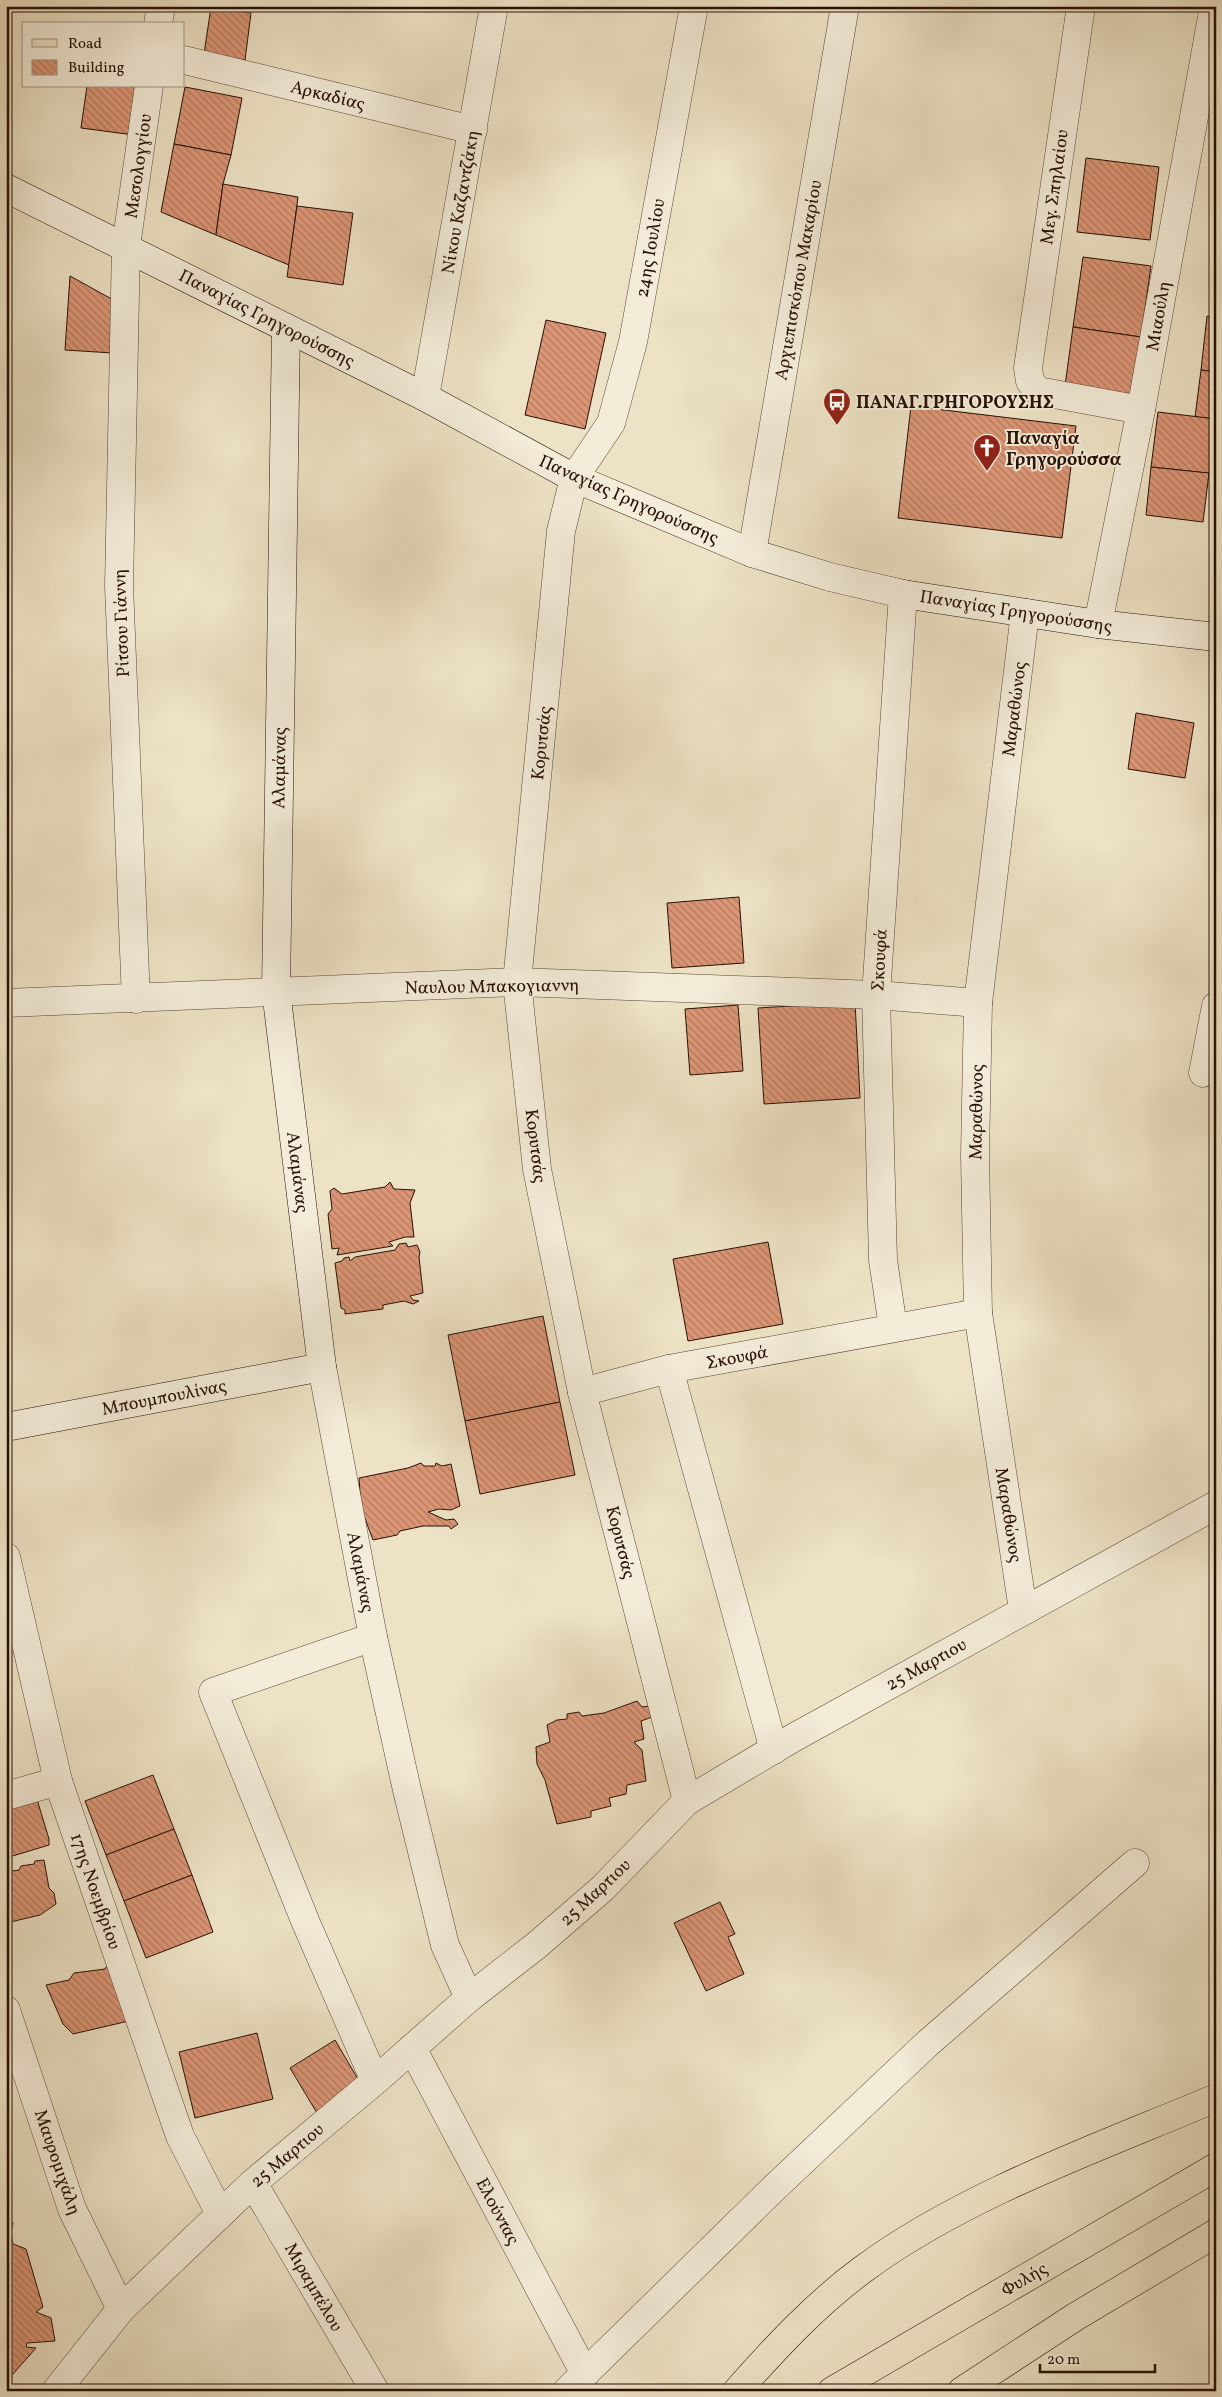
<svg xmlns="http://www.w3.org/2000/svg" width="1222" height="2397" font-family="Vollkorn,serif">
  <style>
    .building { fill: url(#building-back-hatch); stroke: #271005 }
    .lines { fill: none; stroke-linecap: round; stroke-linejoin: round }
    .street-casing { stroke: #584435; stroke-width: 29 }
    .secondary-casing { stroke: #271005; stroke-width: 29 }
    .primary-casing { stroke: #271005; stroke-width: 29 }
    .street { stroke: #f3ecd9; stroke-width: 28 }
    .secondary { stroke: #f3ecd9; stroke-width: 28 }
    .primary { stroke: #ede2c5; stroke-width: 28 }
    .labels { text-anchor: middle; stroke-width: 4; stroke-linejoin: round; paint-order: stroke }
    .street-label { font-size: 18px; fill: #271005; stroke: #f3ecd9 }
    .poi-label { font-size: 18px; font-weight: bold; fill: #271005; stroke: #f3ecd9; text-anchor: start }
  </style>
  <defs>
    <pattern id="building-back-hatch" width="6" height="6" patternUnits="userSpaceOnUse" patternTransform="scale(1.25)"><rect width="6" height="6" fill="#dc9676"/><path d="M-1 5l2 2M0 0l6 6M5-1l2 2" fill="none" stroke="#b2795f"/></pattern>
  </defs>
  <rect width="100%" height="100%" fill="#ede2c5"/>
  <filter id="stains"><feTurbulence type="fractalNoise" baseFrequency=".004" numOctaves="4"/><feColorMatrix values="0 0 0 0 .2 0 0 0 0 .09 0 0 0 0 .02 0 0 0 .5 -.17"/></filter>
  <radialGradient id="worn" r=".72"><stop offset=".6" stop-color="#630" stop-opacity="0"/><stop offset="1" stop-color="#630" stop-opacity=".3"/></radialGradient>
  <g class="building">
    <polygon points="211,7 251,13 245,60 204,54"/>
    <polygon points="87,86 140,86 134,135 81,128"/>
    <polygon points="185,87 242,98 231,155 174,144"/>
    <polygon points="174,144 231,155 223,184 216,235 161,212"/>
    <polygon points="1086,158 1159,167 1150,240 1077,232"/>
    <polygon points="223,184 298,197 289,265 216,235"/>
    <polygon points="297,206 353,213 343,285 287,277"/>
    <polygon points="1083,257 1151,266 1141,337 1073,327"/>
    <polygon points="70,276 117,302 113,353 65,350"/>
    <polygon points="1207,316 1216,318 1216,372 1201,370"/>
    <polygon points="546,320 606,333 585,429 525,415"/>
    <polygon points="1073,327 1141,337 1133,396 1065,386"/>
    <polygon points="1201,370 1216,372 1216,419 1195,417"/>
    <polygon points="911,406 1076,426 1062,538 898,518"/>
    <polygon points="1158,412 1216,419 1216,474 1151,467"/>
    <polygon points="1151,467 1209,473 1203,522 1146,515"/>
    <polygon points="1136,713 1194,723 1185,778 1128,769"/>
    <polygon points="739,897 744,963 672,968 667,903"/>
    <polygon points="855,1002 860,1098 764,1104 758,1008"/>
    <polygon points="738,1005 743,1071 690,1075 685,1009"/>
    <polygon points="390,1182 394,1189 415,1190 410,1203 414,1237 405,1237 389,1242 393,1246 337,1255 339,1248 332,1249 328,1214 332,1209 330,1191 334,1188 342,1194 385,1187"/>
    <polygon points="768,1242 783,1324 688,1341 673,1259"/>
    <polygon points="406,1243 408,1247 417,1245 420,1252 419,1257 423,1293 410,1296 413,1300 419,1301 413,1304 404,1301 383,1305 383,1309 345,1314 345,1310 341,1308 335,1263 342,1261 344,1258 349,1257 350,1261 355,1257 395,1250 399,1244"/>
    <polygon points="543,1316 560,1402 465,1421 448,1335"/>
    <polygon points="560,1402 575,1475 480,1494 465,1421"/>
    <polygon points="421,1463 424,1466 435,1466 436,1463 442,1466 451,1464 460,1506 451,1510 439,1509 428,1512 446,1520 454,1519 458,1524 451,1529 449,1526 423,1526 400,1531 397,1535 373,1540 361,1508 359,1478 408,1468"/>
    <polygon points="637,1701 642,1707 650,1706 655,1716 641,1721 644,1739 634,1742 642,1750 646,1781 627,1785 626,1794 609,1798 611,1806 591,1811 591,1817 557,1824 545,1780 537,1764 536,1747 550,1742 547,1725 557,1720 567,1719 567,1714 579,1712 582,1716 604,1713"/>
    <polygon points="153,1775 174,1829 106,1855 85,1801"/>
    <polygon points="36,1796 49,1839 49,1845 6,1858 6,1806"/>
    <polygon points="174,1829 192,1875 124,1901 106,1855"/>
    <polygon points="44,1860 49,1888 54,1893 56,1904 40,1915 6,1923 6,1881 11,1880 6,1872 19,1870 21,1866 34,1864 35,1861"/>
    <polygon points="192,1875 213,1932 146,1958 124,1901"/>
    <polygon points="720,1902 735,1934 728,1937 744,1974 706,1991 674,1923"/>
    <polygon points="108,1964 133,2020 73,2034 63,2024 46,1985 69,1980 74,1973 105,1969"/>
    <polygon points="257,2033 273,2099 195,2118 179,2052"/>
    <polygon points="335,2040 362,2086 317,2113 290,2068"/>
    <polygon points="6,2222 13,2223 11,2232 13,2244 26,2249 43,2307 36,2312 51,2318 55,2341 27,2343 26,2347 36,2348 13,2374 6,2369"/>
  </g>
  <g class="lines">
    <defs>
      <g id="street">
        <polyline points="1081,6 1028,368 1030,381 1038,391 1141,410"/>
        <polyline points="158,24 161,6"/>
        <polyline points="184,60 473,130"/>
        <polyline points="425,397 494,6"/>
        <polyline points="752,553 845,6"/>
        <polyline points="1098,624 1141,410 1214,6"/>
        <polyline points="136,999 119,586 126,246 149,86"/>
        <polyline points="6,1003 517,982 876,995 978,1003"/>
        <polyline points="1203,1073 1216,1006"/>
        <polyline points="893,1327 883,1260 876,995 903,594"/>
        <polyline points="322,1367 373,1637 407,1790 445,1945 469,1998"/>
        <polyline points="669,1369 774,1750"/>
        <polyline points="582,1392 669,1369 978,1313"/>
        <polyline points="6,1557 58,1781 180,2136 220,2214"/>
        <polyline points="1023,1610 978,1313 975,1155 978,1003 1025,613"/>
        <polyline points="373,1637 213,1692 306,1923 375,2081"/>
        <polyline points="6,1796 58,1781"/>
        <polyline points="687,1801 582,1392 537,1169 517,982 561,531 574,478 611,423 633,342 694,6"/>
        <polyline points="6,2010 72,2209 121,2309"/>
        <polyline points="412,2048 585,2374"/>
        <polyline points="253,2183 375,2391"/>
        <polyline points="56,2391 121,2309 253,2183 375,2081 469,1998 537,1945 603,1888 687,1801 793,1738 1216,1505"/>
        <polyline points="567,2391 772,2190 928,2043 1135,1863"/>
      </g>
      <g id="secondary">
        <polyline points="6,188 425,397 574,478 752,553 830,577 903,594 1098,624 1216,637"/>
        <polyline points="6,1427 322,1367 276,991 286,328"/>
      </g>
      <g id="primary">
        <path d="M737,2391C776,2347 815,2305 862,2270C963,2195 1100,2147 1216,2098"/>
        <polyline points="832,2391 1216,2167"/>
        <polyline points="962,2391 1075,2317 1216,2233"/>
      </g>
    </defs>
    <use href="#street" class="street-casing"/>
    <use href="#secondary" class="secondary-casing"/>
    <use href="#primary" class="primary-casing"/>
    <use href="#street" class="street"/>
    <use href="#secondary" class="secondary"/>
    <use href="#primary" class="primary"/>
  </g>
  <defs>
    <symbol id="bus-pin" viewBox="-11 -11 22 30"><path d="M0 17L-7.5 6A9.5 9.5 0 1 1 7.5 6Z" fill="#8f2418" stroke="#f3ecd9"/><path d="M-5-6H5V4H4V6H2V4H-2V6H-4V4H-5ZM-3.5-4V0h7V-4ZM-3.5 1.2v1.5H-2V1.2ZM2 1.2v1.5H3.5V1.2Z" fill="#fff"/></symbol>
    <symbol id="church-pin" viewBox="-11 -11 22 30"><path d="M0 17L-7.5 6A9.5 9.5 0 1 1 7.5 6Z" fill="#8f2418" stroke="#f3ecd9"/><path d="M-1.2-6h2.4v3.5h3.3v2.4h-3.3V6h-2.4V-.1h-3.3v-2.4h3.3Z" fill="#fff"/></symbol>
  </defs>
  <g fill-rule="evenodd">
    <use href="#bus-pin" x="821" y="386" width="32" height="43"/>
    <use href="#church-pin" x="971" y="432" width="32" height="43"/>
  </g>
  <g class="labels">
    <g class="street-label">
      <text transform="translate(328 95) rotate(14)" y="6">Αρκαδίας</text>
      <text transform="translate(138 166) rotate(-82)" y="6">Μεσολογγίου</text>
      <text transform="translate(1054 187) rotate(-82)" y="6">Μεγ. Σπηλαίου</text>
      <text transform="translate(460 202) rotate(-80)" y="6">Νίκου Καζαντζάκη</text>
      <text transform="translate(650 248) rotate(-80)" y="6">24ης Ιουλίου</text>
      <text transform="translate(798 280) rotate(-80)" y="6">Αρχιεπισκόπου Μακαρίου</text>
      <text transform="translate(1158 316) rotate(-80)" y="6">Μιαούλη</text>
      <text transform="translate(267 318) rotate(27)" y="6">Παναγίας Γρηγορούσσης</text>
      <text transform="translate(629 499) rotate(24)" y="6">Παναγίας Γρηγορούσσης</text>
      <text transform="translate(1016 611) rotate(9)" y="6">Παναγίας Γρηγορούσσης</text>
      <text transform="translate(121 623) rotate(-92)" y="6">Ρίτσου Γιάννη</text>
      <text transform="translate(1014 709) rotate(-83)" y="6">Μαραθώνος</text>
      <text transform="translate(541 743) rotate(-84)" y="6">Κορυτσάς</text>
      <text transform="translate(279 768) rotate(-89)" y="6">Αλαμάνας</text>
      <text transform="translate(879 960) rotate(-87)" y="6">Σκουφά</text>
      <text transform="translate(492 986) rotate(-1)" y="6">Ναυλου Μπακογιαννη</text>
      <text transform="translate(976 1112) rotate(-89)" y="6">Μαραθώνος</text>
      <text transform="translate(536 1146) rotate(83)" y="6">Κορυτσάς</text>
      <text transform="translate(298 1172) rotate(83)" y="6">Αλαμάνας</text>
      <text transform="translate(737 1357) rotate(-11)" y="6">Σκουφά</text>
      <text transform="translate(164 1397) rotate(-11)" y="6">Μπουμπουλίνας</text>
      <text transform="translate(1009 1515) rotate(81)" y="6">Μαραθώνος</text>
      <text transform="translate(621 1542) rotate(76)" y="6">Κορυτσάς</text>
      <text transform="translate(361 1572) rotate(79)" y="6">Αλαμάνας</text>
      <text transform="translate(926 1664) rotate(-29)" y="6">25 Μαρτιου</text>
      <text transform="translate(96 1891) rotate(71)" y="6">17ης Νοεμβρίου</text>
      <text transform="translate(595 1892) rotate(-43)" y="6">25 Μαρτιου</text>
      <text transform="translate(287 2155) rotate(-40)" y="6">25 Μαρτιου</text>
      <text transform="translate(58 2162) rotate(71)" y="6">Μαυρομιχάλη</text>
      <text transform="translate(498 2211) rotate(62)" y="6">Ελούντας</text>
      <text transform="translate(1024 2279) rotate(-30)" y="6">Φυλής</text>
      <text transform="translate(314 2287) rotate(60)" y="6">Μιραμπέλου</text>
    </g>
    <g class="poi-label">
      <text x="856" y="408">ΠΑΝΑΓ.ΓΡΗΓΟΡΟΥΣΗΣ</text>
      <text x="1006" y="444">Παναγία<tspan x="1006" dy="21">Γρηγορούσσα</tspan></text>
    </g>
  </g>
  <rect width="1222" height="2397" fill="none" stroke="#ede2c5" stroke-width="25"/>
  <rect x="8" y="8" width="1207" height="2382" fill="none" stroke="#271005" stroke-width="2.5"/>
  <rect x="12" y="12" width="1197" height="2372" fill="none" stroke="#271005"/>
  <rect x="22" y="22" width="162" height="65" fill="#f3ecd9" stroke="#a19484"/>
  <rect x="32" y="39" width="25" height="8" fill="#ede2c5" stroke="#a19484"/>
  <text x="68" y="48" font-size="15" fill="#271005">Road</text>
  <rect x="32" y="60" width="25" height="15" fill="url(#building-back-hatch)" stroke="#a19484"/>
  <text x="68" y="72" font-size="15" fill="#271005">Building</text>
  <path d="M1040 2364v8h115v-8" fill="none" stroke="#271005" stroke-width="2.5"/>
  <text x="1047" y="2364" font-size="15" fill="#271005" stroke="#f3ecd9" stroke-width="4" paint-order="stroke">20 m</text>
  <rect width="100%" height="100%" filter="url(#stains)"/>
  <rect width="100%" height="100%" fill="url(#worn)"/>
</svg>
